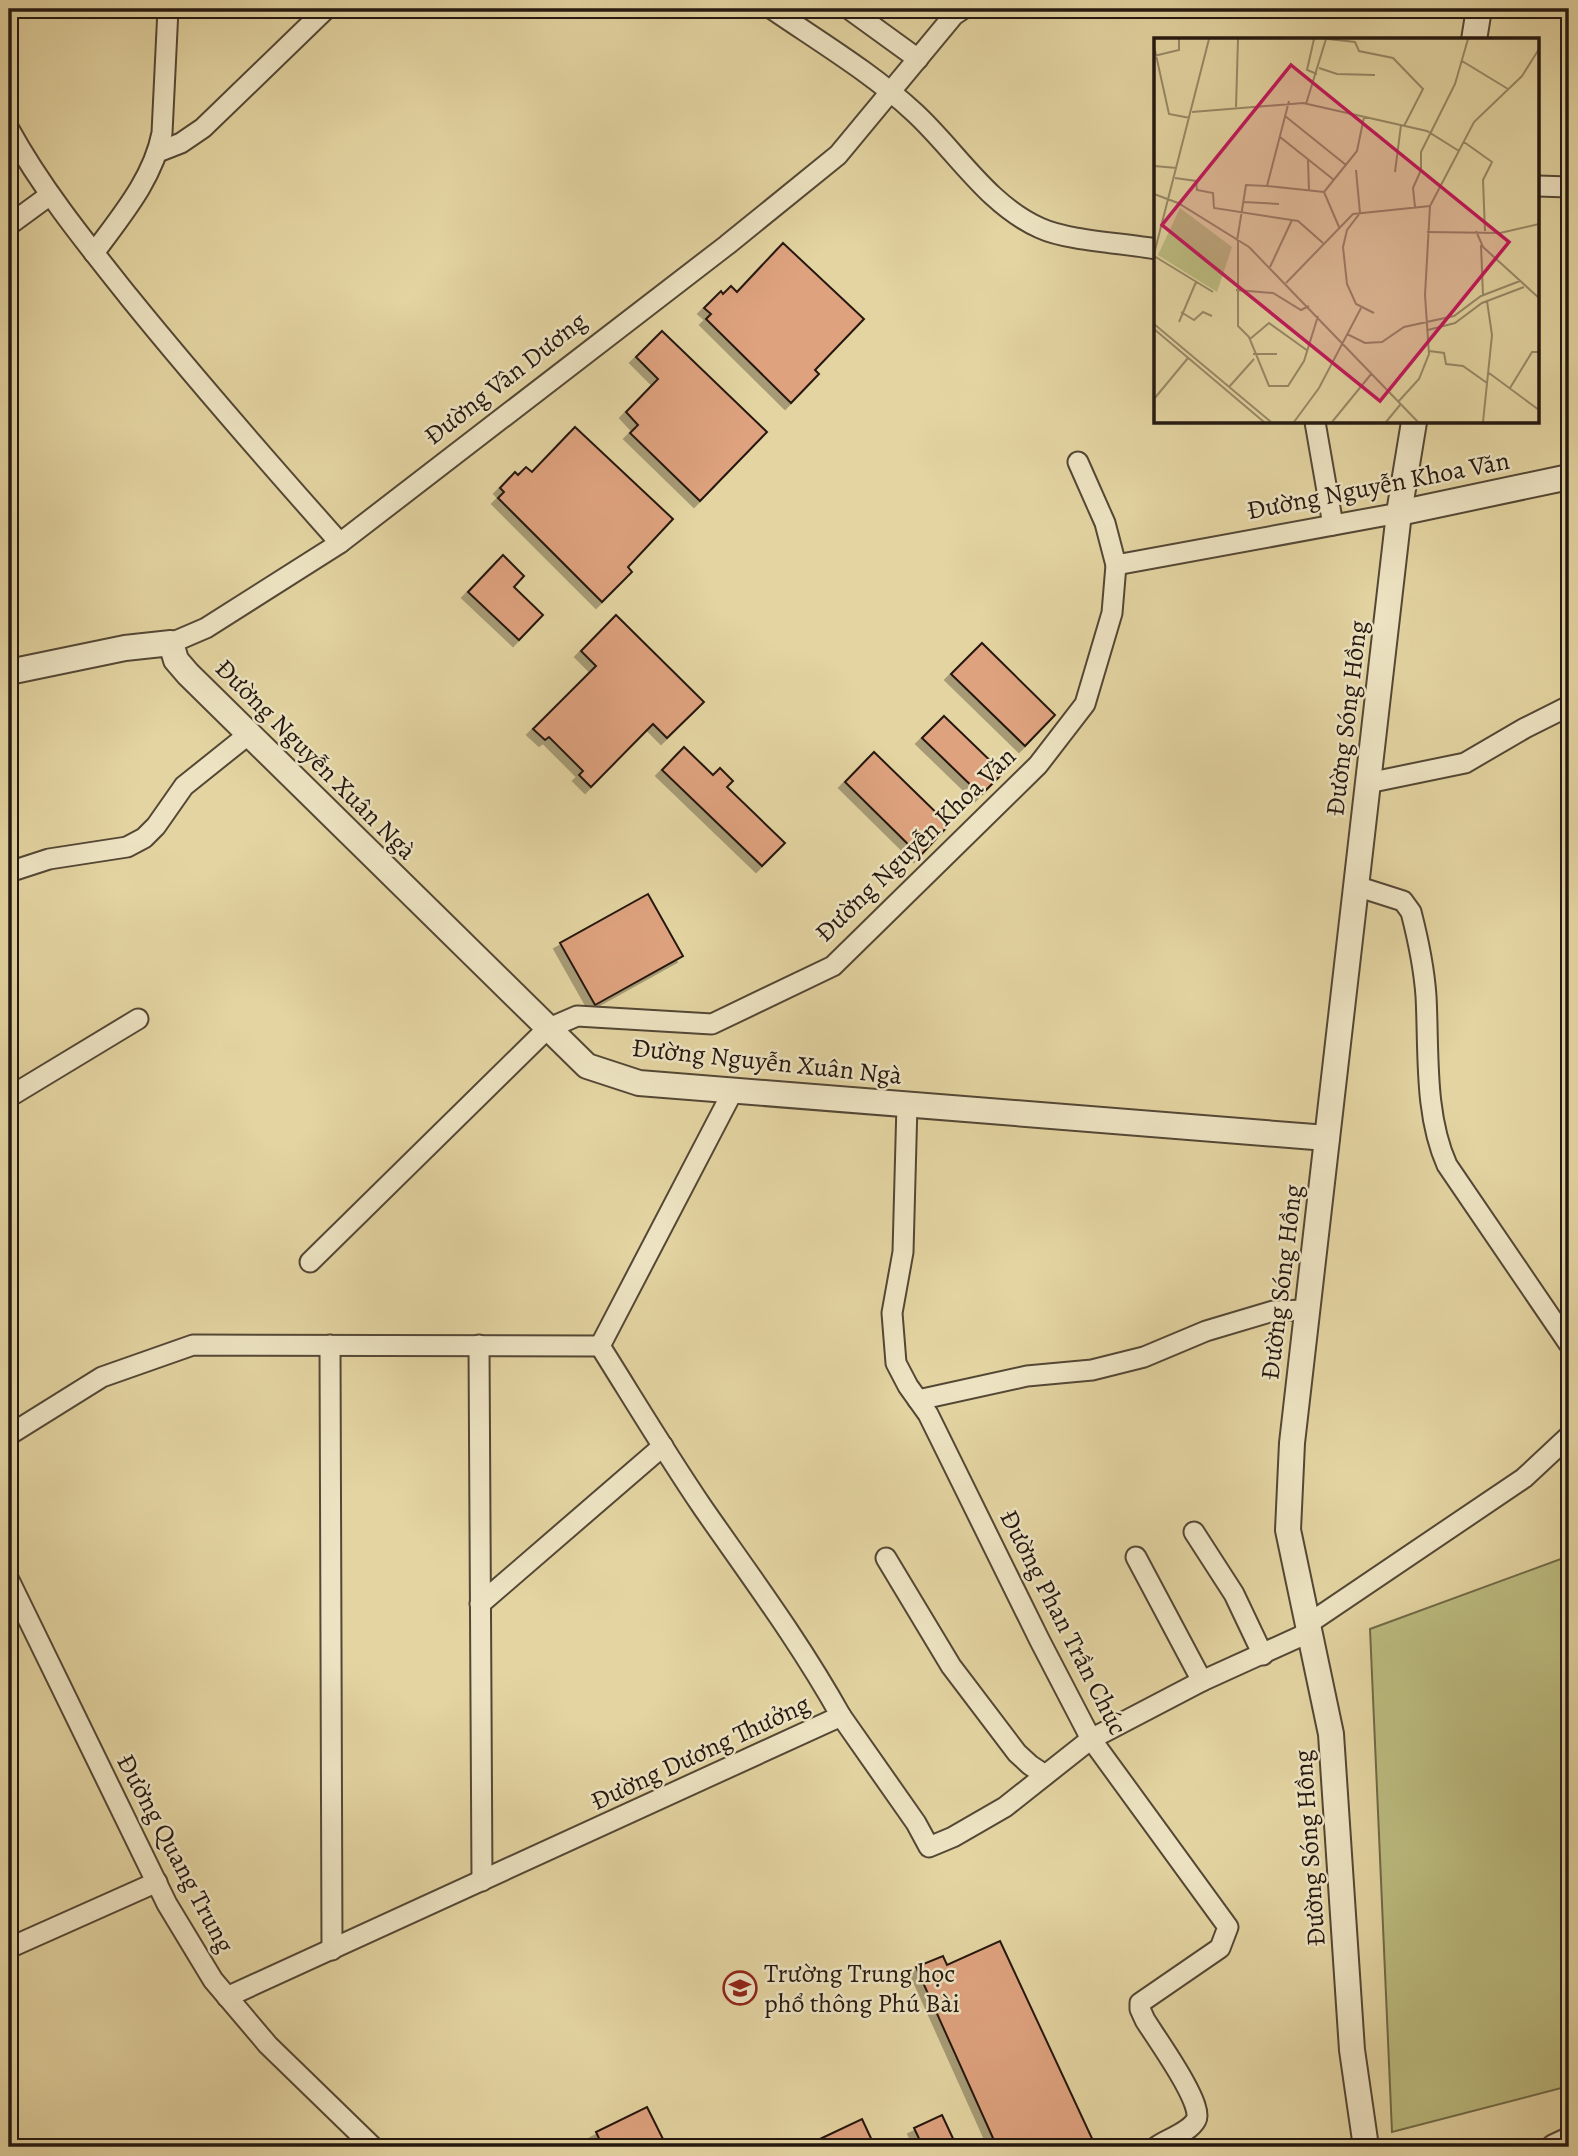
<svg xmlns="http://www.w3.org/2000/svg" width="1578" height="2156" font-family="Alegreya,serif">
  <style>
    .green { fill: #bbbb7f; stroke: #706a48; stroke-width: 2 }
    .building { fill: #dea27e; stroke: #251811; stroke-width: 2; filter: url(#shadow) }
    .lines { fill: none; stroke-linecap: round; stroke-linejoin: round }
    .minor-casing { stroke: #544735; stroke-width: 23 }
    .tertiary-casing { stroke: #544735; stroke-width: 28 }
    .minor { stroke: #ede3c2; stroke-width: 19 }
    .tertiary { stroke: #ede3c2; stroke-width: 24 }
    .labels { text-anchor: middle; stroke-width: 5; stroke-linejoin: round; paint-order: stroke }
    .street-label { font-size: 26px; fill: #251811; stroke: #ede3c2 }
    .poi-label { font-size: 26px; fill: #251811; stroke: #ede3c2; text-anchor: start }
    .inset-road { fill: none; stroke: #978967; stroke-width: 2 }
    .view { fill: #c2185b; fill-opacity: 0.15; stroke: #c2185b; stroke-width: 3.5 }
    .inset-edge { fill: none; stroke: #251811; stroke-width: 3.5 }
  </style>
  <defs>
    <filter id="shadow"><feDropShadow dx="-6" dy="6" stdDeviation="0" flood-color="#0004"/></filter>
  </defs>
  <rect width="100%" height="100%" fill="#e3d4a1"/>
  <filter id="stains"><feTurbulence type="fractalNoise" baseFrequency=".00286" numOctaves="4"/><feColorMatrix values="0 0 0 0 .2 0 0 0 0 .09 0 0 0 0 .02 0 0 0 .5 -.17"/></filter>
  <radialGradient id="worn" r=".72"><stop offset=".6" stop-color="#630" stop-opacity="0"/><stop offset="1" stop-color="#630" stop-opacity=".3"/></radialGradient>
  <polygon class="green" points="1569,1556 1569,2086 1392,2132 1370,1629"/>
  <g class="building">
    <polygon points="783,243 864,319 815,370 819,374 791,403 706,319 711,314 704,308 721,291 723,294 731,286 737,292"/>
    <polygon points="662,331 767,432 700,501 630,433 638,425 626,412 658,379 636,357"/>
    <polygon points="575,427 673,519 628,567 632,572 602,602 498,498 504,492 500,488 515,472 518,475 526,467 532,472"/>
    <polygon points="503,555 524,576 514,587 543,615 519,640 468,592"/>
    <polygon points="616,615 704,702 667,738 653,724 591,787 579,775 583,771 549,737 545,740 533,729 596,666 581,651"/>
    <polygon points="982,643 1055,715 1025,746 951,674"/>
    <polygon points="944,716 1003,773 981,795 922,738"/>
    <polygon points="684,747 713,775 720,768 733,781 727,787 785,843 762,866 662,770"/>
    <polygon points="874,752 949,825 920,856 845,782"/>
    <polygon points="648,894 683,956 595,1005 560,943"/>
    <polygon points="1000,1941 1096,2147 997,2147 916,1967 943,1956 947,1965"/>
    <polygon points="647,2107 667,2147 603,2147 596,2132"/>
    <polygon points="942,2115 957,2147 923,2147 914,2128"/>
    <polygon points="862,2119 875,2147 803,2147"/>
  </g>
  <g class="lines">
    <defs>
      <g id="minor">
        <path d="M772,9C820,42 872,73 915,113C956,151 988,205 1040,228C1068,241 1124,243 1156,249"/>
        <polyline points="849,9 918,59"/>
        <path d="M9,129C42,189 86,243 129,297C197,381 268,462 340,543"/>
        <polyline points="158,152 181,143 203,128 326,9"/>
        <polyline points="1538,186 1569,187"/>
        <polyline points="9,225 50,195"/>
        <path d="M94,253C121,216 153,179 162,133L168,9"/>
        <polyline points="1315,422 1333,525"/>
        <polyline points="1116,565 1399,513"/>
        <polyline points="171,643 206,628 340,543 727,245 838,155 954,15 963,9"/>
        <polyline points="1368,783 1465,763 1525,728 1569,706"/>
        <polyline points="9,872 49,859 127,847 144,838 156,826 184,786 249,734"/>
        <path d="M1356,886L1403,901L1411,912C1418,939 1424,968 1426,996C1429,1051 1424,1114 1447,1165L1569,1344"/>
        <polyline points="9,1097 138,1019"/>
        <path d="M907,1104L903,1252L892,1313L896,1363L908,1386L928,1414L1040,1641L1091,1739L1228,1927L1220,1948L1140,2003V2009L1145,2020C1154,2035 1205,2105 1196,2120C1189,2133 1168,2138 1156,2147"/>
        <polyline points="310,1262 547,1029 577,1016 712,1024 833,966 1038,765 1085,704 1112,613 1116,565 1105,523 1078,462"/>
        <polyline points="330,1345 332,1950"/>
        <polyline points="479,1345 482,1881"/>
        <path d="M600,1346C634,1400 667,1455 703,1508C751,1577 799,1641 841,1716"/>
        <polyline points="600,1346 733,1091"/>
        <polyline points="918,1400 1027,1376 1092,1370 1144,1357 1206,1331 1273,1311 1307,1310"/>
        <polyline points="9,1435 102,1377 193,1345 600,1346"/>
        <polyline points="1194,1532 1234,1594 1263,1655"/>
        <polyline points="1136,1557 1202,1681"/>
        <polyline points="886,1558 951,1666 1017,1753 1030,1765 1045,1775"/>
        <polyline points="9,1580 167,1904 213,1980 268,2045 373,2147"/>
        <polyline points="480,1604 663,1446"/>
        <polyline points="1308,1624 1524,1478 1569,1436"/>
        <polyline points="9,1948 157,1882"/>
        <polyline points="227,1997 841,1716 916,1823 929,1847 953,1837 1005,1807 1091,1739 1202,1681 1310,1632"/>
      </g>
      <g id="tertiary">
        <polyline points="1474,40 1479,9"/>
        <polyline points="1399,513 1569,477"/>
        <polyline points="9,672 125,648 171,643 176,660 188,674 587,1066 639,1083 1327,1138"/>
        <polyline points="1366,2147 1352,2050 1331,1734 1288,1530 1292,1443 1399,513 1414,422"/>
        <polyline points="1554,2147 1569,2140"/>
      </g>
    </defs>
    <use href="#minor" class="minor-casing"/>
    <use href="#tertiary" class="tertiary-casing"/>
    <use href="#minor" class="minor"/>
    <use href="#tertiary" class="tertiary"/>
  </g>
  <defs>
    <symbol id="school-ring" viewBox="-11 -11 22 22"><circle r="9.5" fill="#ede3c2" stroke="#8f2418" stroke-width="1.5"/><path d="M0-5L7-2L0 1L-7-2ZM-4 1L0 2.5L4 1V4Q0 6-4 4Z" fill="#8f2418"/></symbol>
  </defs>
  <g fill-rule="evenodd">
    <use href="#school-ring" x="721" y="1969" width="38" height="38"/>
  </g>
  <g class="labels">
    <g class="street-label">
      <text transform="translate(505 378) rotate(-38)" y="9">Đường Vân Dương</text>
      <text transform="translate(1378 485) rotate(-11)" y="9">Đường Nguyễn Khoa Văn</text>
      <text transform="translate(1346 718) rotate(-83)" y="9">Đường Sóng Hồng</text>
      <text transform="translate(316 759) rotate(45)" y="9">Đường Nguyễn Xuân Ngà</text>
      <text transform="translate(915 844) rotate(-44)" y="9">Đường Nguyễn Khoa Văn</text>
      <text transform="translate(767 1061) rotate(6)" y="9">Đường Nguyễn Xuân Ngà</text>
      <text transform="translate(1281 1282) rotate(-83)" y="9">Đường Sóng Hồng</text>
      <text transform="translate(1064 1622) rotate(63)" y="9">Đường Phan Trần Chúc</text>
      <text transform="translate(700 1752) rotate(-25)" y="9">Đường Dương Thưởng</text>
      <text transform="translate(1309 1848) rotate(-94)" y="9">Đường Sóng Hồng</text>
      <text transform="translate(176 1853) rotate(62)" y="9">Đường Quang Trung</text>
    </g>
    <g class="poi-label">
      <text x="764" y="1982">Trường Trung học<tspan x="764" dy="30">phổ thông Phú Bài</tspan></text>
    </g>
  </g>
  <g transform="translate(1154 38)">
    <rect width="385" height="385" fill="#e3d4a1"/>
    <path d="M26,170L78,209L63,254L4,217Z" fill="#bbbb7f"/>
    <path class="inset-road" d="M160,1L153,32L163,36M174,1L201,4L205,13L239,20L269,51L250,88M0,8L15,76L36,80M0,18L25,12V1M308,23L354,51M165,30L183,36L221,37M152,66L172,1M82,69L84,1M38,74L149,65L273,93L305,113M131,78L192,127M126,99L180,142M310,104L338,124L329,142L331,193M154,122L155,153M0,128L23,130M202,132L206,175L193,192L189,209L193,246L202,266L220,275M241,134L247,87M21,140L42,143L43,152L59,155L60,170L144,183L169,205M113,148L170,154M170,154L203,113L210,79M170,154L185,189M0,156L24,165L95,209L264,384M90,164L125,166M261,169L259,150L267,132V114L301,46L314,1M322,193L329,209L385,260M273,194L346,195L385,186M83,203L92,147L113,148L135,63M84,203V288L95,299L115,348H134L150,323L164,278M327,207L329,257M0,216L55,1M0,218L59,254M116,229L138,182M132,245L199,176L276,168M82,252L119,255L147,272L155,268M27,274L40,282L49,274L58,278M25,284L42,244M0,286L117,384M0,291L110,384M274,292L301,285L328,265L370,249M193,296L211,305L228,304L250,289L300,278L327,258L366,243M96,301L115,285L154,313M275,313L290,315L292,326L309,328L333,345M99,316H123M335,335L385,372M75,349L100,321M356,350L378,314H385M0,361L34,320M244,364L265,341L275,316L271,257L276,168L320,84L368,38L385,11M140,384L165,350L207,270M178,384L218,335M232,384L246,367M329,384L338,297L333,263"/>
    <path class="view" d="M137,27L355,204L226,363L8,187Z"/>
    <rect width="385" height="385" class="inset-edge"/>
  </g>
  <rect width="1578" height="2156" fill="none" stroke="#e3d4a1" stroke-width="35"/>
  <rect x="10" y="10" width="1557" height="2135" fill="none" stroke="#251811" stroke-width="3.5"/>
  <rect x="18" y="18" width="1543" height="2121" fill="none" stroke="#251811" stroke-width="2"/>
  <rect width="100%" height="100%" filter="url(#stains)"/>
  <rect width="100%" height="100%" fill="url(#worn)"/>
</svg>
